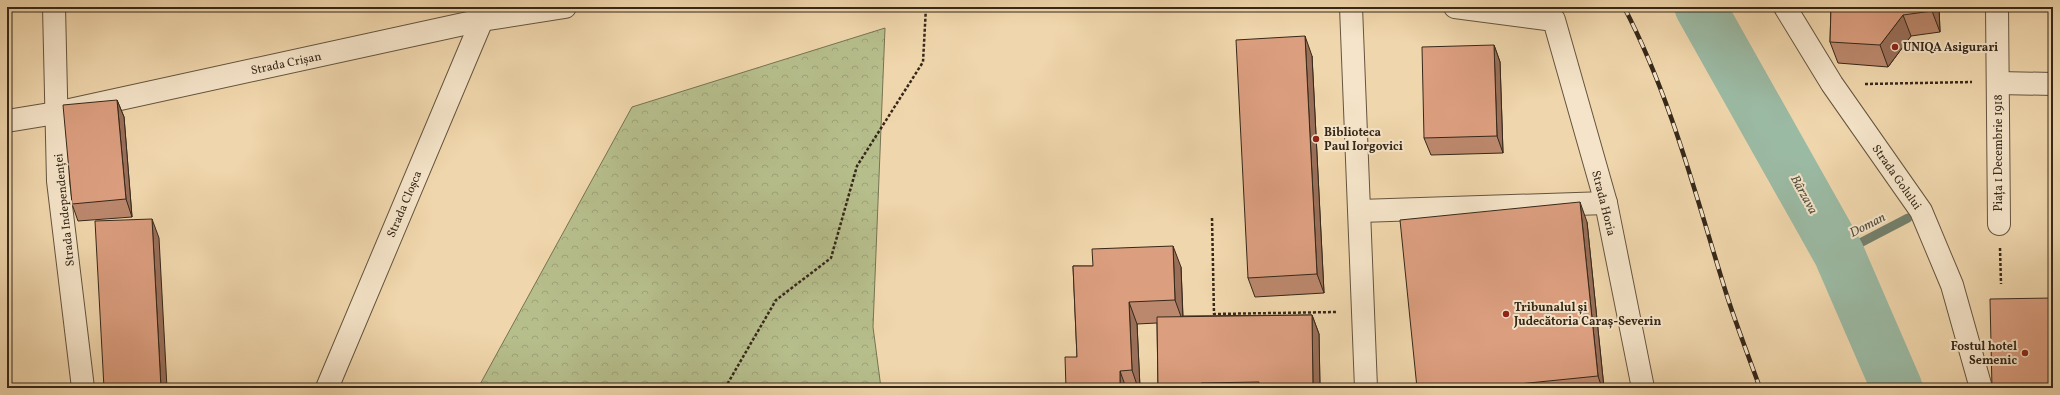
<svg xmlns="http://www.w3.org/2000/svg" width="2060" height="395" font-family="Vollkorn,serif">
  <style>
    .forest { fill: url(#forest-crowns); stroke: #767352 }
    .lines { fill: none; stroke-linecap: round; stroke-linejoin: round }
    .stream { stroke: #73806c; stroke-width: 9 }
    .river { stroke: #9bbaa4; stroke-width: 51 }
    .minor-casing { stroke: #64543e; stroke-width: 24 }
    .path { stroke: #362819; stroke-width: 2.5; stroke-dasharray: 3 2; stroke-linecap: butt }
    .minor { stroke: #f5e4c9; stroke-width: 22 }
    .rail-casing { stroke: #362819; stroke-width: 4.5 }
    .rail { stroke: #f5e4c9; stroke-width: 3; stroke-dasharray: 9; stroke-linecap: butt }
    .wall { fill: #bc886d; stroke: #362819 }
    .shaded-wall { fill: #996f59; stroke: #362819 }
    .building { fill: #db9e7f; stroke: #362819 }
    .poi-dot { fill: #8f2418; stroke: #f5e4c9; stroke-width: 1.5 }
    .labels { text-anchor: middle; stroke-width: 4; stroke-linejoin: round; paint-order: stroke }
    .poi-label { font-size: 12px; font-weight: bold; fill: #362819; stroke: #f5e4c9; text-anchor: start }
    .street-label { font-size: 12px; fill: #362819; stroke: #f5e4c9 }
    .water-label { font-size: 13px; font-style: italic; fill: #4f4c3c; stroke: #f5e4c9 }
  </style>
  <defs>
    <pattern id="forest-crowns" width="20" height="18" patternUnits="userSpaceOnUse"><rect width="20" height="18" fill="#b6be8c"/><path d="M2 6a3 3 0 1 1 6 0M12 15a3 3 0 1 1 6 0" fill="none" stroke="#9da378"/></pattern>
  </defs>
  <rect width="100%" height="100%" fill="#f0d6ac"/>
  <filter id="stains"><feTurbulence type="fractalNoise" baseFrequency=".005" numOctaves="4"/><feColorMatrix values="0 0 0 0 .2 0 0 0 0 .09 0 0 0 0 .02 0 0 0 .5 -.17"/></filter>
  <radialGradient id="worn" r=".72"><stop offset=".6" stop-color="#630" stop-opacity="0"/><stop offset="1" stop-color="#630" stop-opacity=".3"/></radialGradient>
  <polygon class="forest" points="885,28 873,327 881,388 478,388 632,107"/>
  <g class="lines">
    <polyline class="stream" points="1839,254 1908,218"/>
    <polyline class="river" points="1700,7 1839,254 1897,388"/>
    <defs>
      <g id="minor">
        <polyline points="54,7 58,181 83,388"/>
        <polyline points="1351,7 1366,388"/>
        <polyline points="1455,7 1554,20 1606,203 1643,388"/>
        <polyline points="1785,7 1832,84 1921,211 1952,285 1981,388"/>
        <polyline points="1997,7 1999,224"/>
        <polyline points="1998,83 2053,84"/>
        <polyline points="7,121 56,113 482,20 565,7"/>
        <polyline points="1360,211 1606,203"/>
        <polyline points="327,388 482,20"/>
      </g>
    </defs>
    <use href="#minor" class="minor-casing"/>
    <g class="path">
      <polyline points="1865,84 1972,82"/>
      <polyline points="1212,218 1214,314 1337,312"/>
      <polyline points="2000,248 2001,284"/>
      <polyline points="725,388 776,300 831,258 857,166 923,62 926,7"/>
    </g>
    <use href="#minor" class="minor"/>
    <defs>
      <path id="rail" d="M1624,7C1672,99 1697,201 1728,299C1738,329 1749,358 1760,388"/>
    </defs>
    <use href="#rail" class="rail-casing"/>
    <use href="#rail" class="rail"/>
  </g>
  <g class="wall">
    <polygon points="358,7 383,7 383,10"/>
    <polygon points="1831,7 1939,7 1940,32 1911,36 1888,67 1838,63 1830,42"/>
    <polygon points="1494,45 1500,62 1503,153 1431,155 1424,138"/>
    <polygon points="1312,56 1324,293 1255,297 1248,278"/>
    <polygon points="117,100 124,117 132,217 78,221 72,204"/>
    <polygon points="1587,222 1604,388 1417,388"/>
    <polygon points="1073,266 1181,267 1183,316 1312,315 1319,334 1320,388 1158,388 1157,323 1137,324 1140,388 1066,388 1077,357"/>
  </g>
  <g class="shaded-wall">
    <polygon points="1932,7 1939,7 1940,32 1932,11"/>
    <polygon points="1903,15 1911,36 1888,67 1880,45"/>
    <polygon points="1305,36 1312,56 1324,293 1317,274"/>
    <polygon points="1494,45 1500,62 1503,153 1497,136"/>
    <polygon points="117,100 124,117 132,217 126,199"/>
    <polygon points="1580,202 1587,222 1604,388 1602,388 1598,376"/>
    <polygon points="152,219 159,238 167,388 161,388"/>
    <polygon points="1173,246 1181,267 1183,322 1175,300"/>
    <polygon points="1129,302 1137,324 1140,388 1138,388 1132,370"/>
    <polygon points="1312,315 1319,334 1320,388 1313,388"/>
    <polygon points="1120,371 1126,388 1120,388"/>
  </g>
  <g class="building">
    <polygon points="1831,7 1932,7 1932,11 1903,15 1880,45 1830,42"/>
    <polygon points="1305,36 1317,274 1248,278 1236,40"/>
    <polygon points="1494,45 1497,136 1424,138 1422,47"/>
    <polygon points="117,100 126,199 72,204 63,105"/>
    <polygon points="1580,202 1598,376 1479,388 1417,388 1400,220"/>
    <polygon points="152,219 161,388 104,388 95,221"/>
    <polygon points="1173,246 1175,300 1129,302 1132,370 1120,371 1120,388 1066,388 1065,357 1077,357 1073,266 1093,266 1092,249"/>
    <polygon points="2053,298 2053,388 1992,388 1990,299"/>
    <polygon points="1312,315 1313,388 1259,388 1259,382 1201,383 1201,388 1158,388 1157,317"/>
  </g>
  <g class="poi-dot">
    <circle cx="1895" cy="47" r="4"/>
    <circle cx="1316" cy="139" r="4"/>
    <circle cx="1506" cy="314" r="4"/>
    <circle cx="2025" cy="353" r="4"/>
  </g>
  <g class="labels">
    <g class="poi-label">
      <text x="1903" y="51">UNIQA Asigurari</text>
      <text x="1324" y="136">Biblioteca<tspan x="1324" dy="14">Paul Iorgovici</tspan></text>
      <text x="1514" y="311">Tribunalul și<tspan x="1514" dy="14">Judecătoria Caraș-Severin</tspan></text>
      <text x="2017" y="350" text-anchor="end">Fostul hotel<tspan x="2017" dy="14">Semenic</tspan></text>
    </g>
    <g class="street-label">
      <text transform="translate(286 63) rotate(-12)" y="4">Strada Crișan</text>
      <text transform="translate(1998 153) rotate(-90)" y="4">Piața 1 Decembrie 1918</text>
      <text transform="translate(1897 177) rotate(55)" y="4">Strada Golului</text>
      <text transform="translate(1604 203) rotate(76)" y="4">Strada Horia</text>
      <text transform="translate(404 204) rotate(-67)" y="4">Strada Cloșca</text>
      <text transform="translate(64 210) rotate(-96)" y="4">Strada Independenței</text>
    </g>
    <g class="water-label">
      <text transform="translate(1805 194) rotate(61)" y="5">Bârzava</text>
      <text transform="translate(1867 224) rotate(-27)" y="5">Doman</text>
    </g>
  </g>
  <rect width="2060" height="395" fill="none" stroke="#f0d6ac" stroke-width="24"/>
  <rect x="8" y="8" width="2044" height="379" fill="none" stroke="#362819" stroke-width="2"/>
  <rect x="12" y="12" width="2036" height="371" fill="none" stroke="#362819"/>
  <rect width="100%" height="100%" filter="url(#stains)"/>
  <rect width="100%" height="100%" fill="url(#worn)"/>
</svg>
